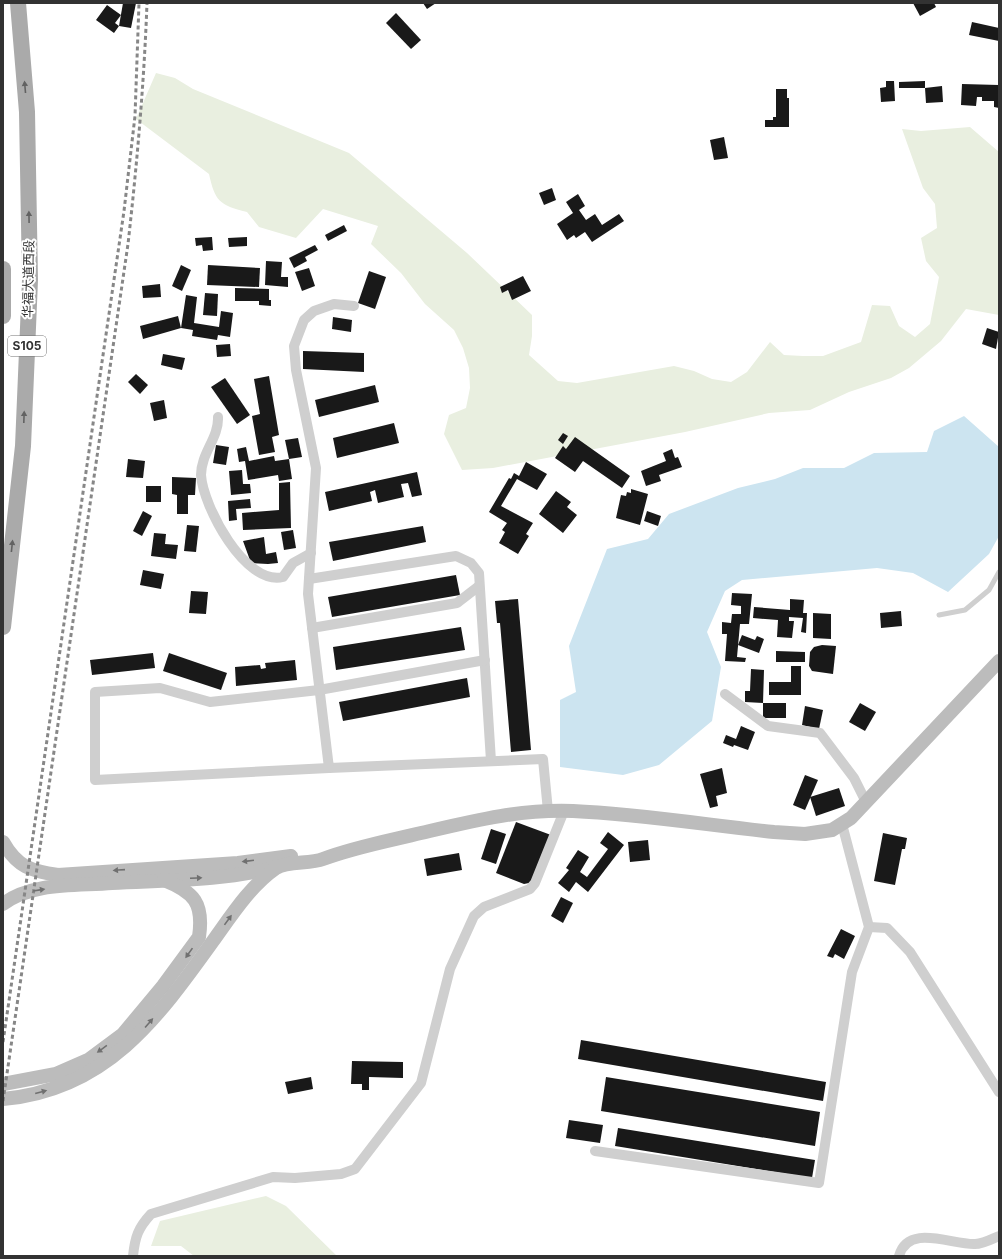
<svg xmlns="http://www.w3.org/2000/svg" width="1002" height="1259" font-family="Inter,'Noto Sans SC',sans-serif">
  <style>
    .green { fill: #e9efe0 }
    .water { fill: #cce4f0 }
    .building { fill: #191919 }
    .lines { fill: none; stroke-linecap: round; stroke-linejoin: round }
    .lane { stroke: #cfcfcf; stroke-width: 5 }
    .street { stroke: #cfcfcf; stroke-width: 10 }
    .secondary { stroke: #bcbcbc; stroke-width: 14 }
    .primary { stroke: #aaa; stroke-width: 16 }
    .rail { stroke: #878787; stroke-width: 3; stroke-dasharray: 4 3; stroke-linecap: butt }
    .oneway { fill: #626262 }
    .oneway2 { fill: #707070 }
    .labels { text-anchor: middle; stroke-width: 4; stroke-linejoin: round; paint-order: stroke }
    .shield { fill: #fff; stroke: #707070; stroke-width: 1 }
    .shield-label { font-size: 12px; font-weight: bold; fill: #323232 }
    .street-label { font-size: 13px; fill: #323232; stroke: #fff }
  </style>
  <rect width="100%" height="100%" fill="#fff"/>
  <g class="green">
    <path d="M156,73L175,78L193,89L349,153L467,253L532,315V336L529,355L558,381L577,383L674,366L694,371L712,379L731,382L747,372L770,342L784,355L803,356H823L861,342L872,305L890,306L899,326L915,337L930,324L939,277L926,261L921,238L937,228L935,204L923,188L902,129L921,131L970,127L999,152V315L966,309L941,341L909,368L891,378L849,392L810,410L769,413L685,432L493,468L462,470L444,434L449,415L466,408L470,388L469,368L463,348L454,330L425,304L401,273L371,244L378,226L323,209L296,238L259,227L247,212C219,205 215,201 209,174L136,119Z"/>
    <polygon points="266,1196 286,1206 337,1256 194,1256 181,1246 151,1246 160,1221"/>
  </g>
  <polygon class="water" points="964,416 999,447 999,536 989,554 948,592 913,573 877,568 742,580 725,591 707,632 721,667 712,721 659,765 623,775 560,767 560,700 576,692 569,646 607,549 648,539 669,514 738,488 775,479 803,468 844,468 874,453 927,452 934,431"/>
  <g class="building">
    <polygon points="123,3 136,3 131,28 119,26"/>
    <polygon points="423,3 436,3 427,9"/>
    <polygon points="913,3 934,3 936,7 920,16"/>
    <polygon points="107,5 121,15 115,23 119,26 114,33 96,20"/>
    <polygon points="396,13 421,40 411,49 386,23"/>
    <polygon points="972,22 999,28 999,41 969,35"/>
    <polygon points="886,81 894,81 895,101 881,102 880,88 886,87"/>
    <polygon points="925,81 925,88 942,86 943,102 926,103 925,88 899,88 899,82"/>
    <polygon points="962,84 999,85 999,108 994,107 994,101 982,101 982,97 977,97 976,106 961,105"/>
    <polygon points="776,89 787,89 787,98 789,98 789,127 765,127 765,120 773,120 773,117 776,117"/>
    <polygon points="724,137 728,158 714,160 710,140"/>
    <polygon points="552,188 556,200 544,205 539,193"/>
    <polygon points="578,194 585,206 579,210 586,220 595,214 602,225 619,214 624,221 592,242 585,232 576,238 574,235 567,240 557,224 573,213 566,202"/>
    <polygon points="344,225 347,231 328,241 325,235"/>
    <polygon points="212,237 213,250 203,251 202,245 196,246 195,238"/>
    <polygon points="247,237 247,246 229,247 228,238"/>
    <polygon points="315,245 318,250 305,257 307,261 294,268 289,258"/>
    <polygon points="266,261 282,262 281,277 288,277 288,287 265,285"/>
    <polygon points="181,265 191,270 182,291 172,286"/>
    <polygon points="208,265 260,268 259,287 207,285"/>
    <polygon points="309,268 315,286 302,291 295,272"/>
    <polygon points="369,271 386,277 375,309 358,303"/>
    <polygon points="523,276 531,291 512,300 508,290 502,293 500,287"/>
    <polygon points="160,284 161,297 143,298 142,286"/>
    <polygon points="235,288 269,289 269,300 271,300 271,306 259,305 259,301 235,301"/>
    <polygon points="205,293 218,294 217,316 203,315"/>
    <polygon points="186,295 197,297 194,323 219,327 221,311 233,313 230,337 218,335 217,340 192,336 193,330 181,328"/>
    <polygon points="178,316 181,328 143,339 140,326"/>
    <polygon points="333,317 352,320 351,332 332,329"/>
    <polygon points="987,328 999,332 996,349 982,344"/>
    <polygon points="230,344 231,356 217,357 216,345"/>
    <polygon points="303,351 364,353 364,372 303,369"/>
    <polygon points="163,354 185,358 182,370 161,365"/>
    <polygon points="136,374 148,385 140,394 128,382"/>
    <polygon points="269,376 279,435 272,437 275,452 259,455 252,416 260,414 254,379"/>
    <polygon points="225,378 250,415 237,424 211,387"/>
    <polygon points="375,385 379,402 319,417 315,400"/>
    <polygon points="164,400 167,418 154,421 150,403"/>
    <polygon points="394,423 399,443 337,458 333,438"/>
    <polygon points="563,433 568,436 563,444 558,440"/>
    <polygon points="575,437 630,476 622,488 583,461 575,472 555,458 563,446 566,449"/>
    <polygon points="298,438 302,457 289,459 285,440"/>
    <polygon points="216,445 229,447 226,465 213,463"/>
    <polygon points="246,447 249,461 274,456 275,461 289,459 292,479 279,481 278,475 248,480 245,461 239,462 237,449"/>
    <polygon points="672,449 675,458 678,457 682,467 659,475 661,481 646,486 641,471 666,461 663,453"/>
    <polygon points="128,459 145,461 143,478 126,477"/>
    <polygon points="526,462 547,474 537,490 517,479 501,506 533,523 526,534 529,536 518,554 499,543 505,532 502,530 507,523 489,512 509,478 511,479 514,473 519,476"/>
    <polygon points="242,470 243,484 250,484 251,493 231,495 229,471"/>
    <polygon points="417,472 422,495 412,497 408,483 401,484 404,497 378,503 375,490 370,492 372,501 329,511 325,492"/>
    <polygon points="172,477 196,478 195,495 188,495 188,514 177,514 177,495 172,494"/>
    <polygon points="290,482 291,528 243,530 242,513 279,510 279,483"/>
    <rect x="146" y="486" width="15" height="16"/>
    <polygon points="631,489 648,494 640,525 616,518 621,495 626,496 627,492 631,493"/>
    <polygon points="556,491 571,502 567,507 577,515 563,533 539,514"/>
    <polygon points="250,499 251,508 236,509 237,520 229,521 228,501"/>
    <polygon points="143,511 152,516 142,536 133,531"/>
    <polygon points="647,511 661,516 658,526 644,521"/>
    <polygon points="187,525 199,526 196,552 184,551"/>
    <polygon points="423,526 426,542 333,561 329,542"/>
    <polygon points="293,530 296,548 284,550 281,532"/>
    <polygon points="154,533 166,534 165,544 178,545 176,559 151,556"/>
    <polygon points="264,537 266,554 276,552 278,563 268,564 251,563 243,541"/>
    <polygon points="143,570 164,574 161,589 140,585"/>
    <polygon points="456,575 460,595 332,617 328,597"/>
    <polygon points="191,591 208,592 206,614 189,613"/>
    <polygon points="732,593 752,594 749,624 740,624 737,657 746,658 745,662 725,661 727,634 722,634 722,622 731,623 732,614 741,614 741,606 731,605"/>
    <polygon points="518,599 531,750 511,752 500,623 497,623 495,601"/>
    <polygon points="790,599 804,600 803,613 807,613 806,633 801,632 803,618 789,617 789,621 794,621 792,638 777,637 778,620 753,618 754,607 790,610"/>
    <polygon points="901,611 902,626 881,628 880,613"/>
    <polygon points="813,613 831,614 831,639 813,638"/>
    <polygon points="461,627 465,650 336,670 333,647"/>
    <polygon points="742,635 755,640 757,636 764,639 759,653 738,645"/>
    <polygon points="822,645 836,646 833,674 812,671 809,666 810,652 814,647"/>
    <polygon points="776,651 805,652 805,662 776,662"/>
    <polygon points="153,653 155,668 92,675 90,660"/>
    <polygon points="169,653 227,673 221,690 163,671"/>
    <polygon points="295,660 297,680 236,686 235,667 260,665 261,669 266,668 265,663"/>
    <polygon points="791,666 801,666 801,695 769,695 769,682 791,682"/>
    <polygon points="751,669 764,670 763,703 786,703 786,718 763,718 763,703 745,702 745,691 750,691"/>
    <polygon points="467,678 470,697 343,721 339,702"/>
    <polygon points="860,703 876,712 865,731 849,722"/>
    <polygon points="805,706 823,710 819,729 802,725"/>
    <polygon points="741,726 755,732 748,750 734,745 733,747 723,743 726,735 736,739"/>
    <polygon points="722,768 727,793 716,796 718,806 710,808 700,774"/>
    <polygon points="805,775 818,780 805,810 793,805"/>
    <polygon points="839,788 845,806 816,816 810,797"/>
    <polygon points="516,822 551,835 534,878 529,883 524,884 496,873"/>
    <polygon points="491,829 506,834 496,864 481,859"/>
    <polygon points="608,832 624,845 588,892 576,882 569,892 558,883 569,870 566,868 578,850 589,857 580,872 587,877 608,849 600,843"/>
    <polygon points="883,833 907,838 905,849 902,849 895,885 874,881"/>
    <polygon points="648,840 650,860 630,862 628,842"/>
    <polygon points="459,853 462,870 427,876 424,859"/>
    <polygon points="561,897 573,903 563,923 551,916"/>
    <polygon points="841,929 855,936 844,959 835,954 833,958 827,956"/>
    <polygon points="581,1040 826,1082 823,1101 578,1059"/>
    <polygon points="352,1061 403,1062 403,1078 369,1077 369,1090 362,1090 362,1084 351,1084"/>
    <polygon points="311,1077 313,1089 288,1094 285,1082"/>
    <polygon points="606,1077 820,1112 815,1146 601,1111"/>
    <polygon points="569,1120 603,1125 600,1143 566,1138"/>
    <polygon points="618,1128 815,1160 812,1178 615,1146"/>
  </g>
  <g class="lines">
    <polyline class="lane" points="939,615 965,610 989,590 999,572"/>
    <g class="street">
      <polyline points="354,306 334,304 314,311 304,320 294,346 296,370 316,468 308,594 329,768 543,759 548,811"/>
      <path d="M218,417C219,438 201,453 201,475C203,506 245,586 283,577L293,563L311,553"/>
      <polyline points="309,579 456,556 471,563 479,573 491,761"/>
      <polyline points="312,628 457,603 479,586"/>
      <polyline points="725,694 768,726 820,733 854,778 866,802"/>
      <polyline points="329,768 95,780 95,692 160,688 210,702 319,690 485,660"/>
      <polyline points="869,927 887,928 910,952 999,1092"/>
      <polyline points="595,1151 819,1183 852,972 869,927 842,824"/>
      <path d="M133,1256C135,1237 138,1228 151,1214L273,1177L295,1178L341,1174L355,1169L421,1083L450,969L474,916L484,907L530,889L535,883L564,811"/>
      <path d="M899,1256C908,1223 952,1245 975,1244C983,1244 992,1239 999,1236"/>
    </g>
    <g class="secondary">
      <path d="M3,842C17,867 31,871 58,875L238,863L291,856"/>
      <path d="M3,904C32,882 77,886 112,883C167,880 223,881 276,867"/>
      <path d="M3,1084L56,1074L88,1060L123,1034L163,986L199,937C204,903 194,892 164,880"/>
      <path d="M3,1099C106,1090 157,1019 213,941C231,916 250,886 276,868C287,861 310,864 323,859C355,847 388,841 421,833C472,821 519,809 573,811C640,814 707,825 774,832L805,834L832,830L851,818L999,661"/>
    </g>
    <g class="primary">
      <polyline points="3,269 3,316"/>
      <polyline points="3,627 23,446 30,280 27,112 18,3"/>
    </g>
    <g class="rail">
      <polyline points="3,1042 124,211 135,116 139,3"/>
      <path d="M3,1101L128,244C137,164 144,84 147,3"/>
    </g>
  </g>
  <defs><path id="oneway-solid" d="M-6-.8H1V-3.2L6.5 0L1 3.2V.8H-6Z"/></defs>
  <g class="oneway">
    <use href="#oneway-solid" transform="translate(25 87) rotate(-95)"/>
    <use href="#oneway-solid" transform="translate(29 217) rotate(-91)"/>
    <use href="#oneway-solid" transform="translate(24 417) rotate(-88)"/>
    <use href="#oneway-solid" transform="translate(12 546) rotate(-84)"/>
  </g>
  <g class="oneway2">
    <use href="#oneway-solid" transform="translate(248 861) rotate(173)"/>
    <use href="#oneway-solid" transform="translate(119 870) rotate(176)"/>
    <use href="#oneway-solid" transform="translate(196 878) rotate(-3)"/>
    <use href="#oneway-solid" transform="translate(39 890) rotate(-9)"/>
    <use href="#oneway-solid" transform="translate(228 920) rotate(-54)"/>
    <use href="#oneway-solid" transform="translate(189 953) rotate(125)"/>
    <use href="#oneway-solid" transform="translate(149 1023) rotate(-49)"/>
    <use href="#oneway-solid" transform="translate(102 1049) rotate(144)"/>
    <use href="#oneway-solid" transform="translate(41 1092) rotate(-15)"/>
  </g>
  <g class="labels">
    <rect class="shield" x="8" y="336" width="38" height="20" rx="3"/>
    <g class="shield-label">
      <text x="27" y="350">S105</text>
    </g>
    <g class="street-label">
      <text transform="translate(28 279) rotate(-89)" y="5">华福大道西段</text>
    </g>
  </g>
  <rect width="1002" height="1259" fill="none" stroke="#323232" stroke-width="8"/>
</svg>
